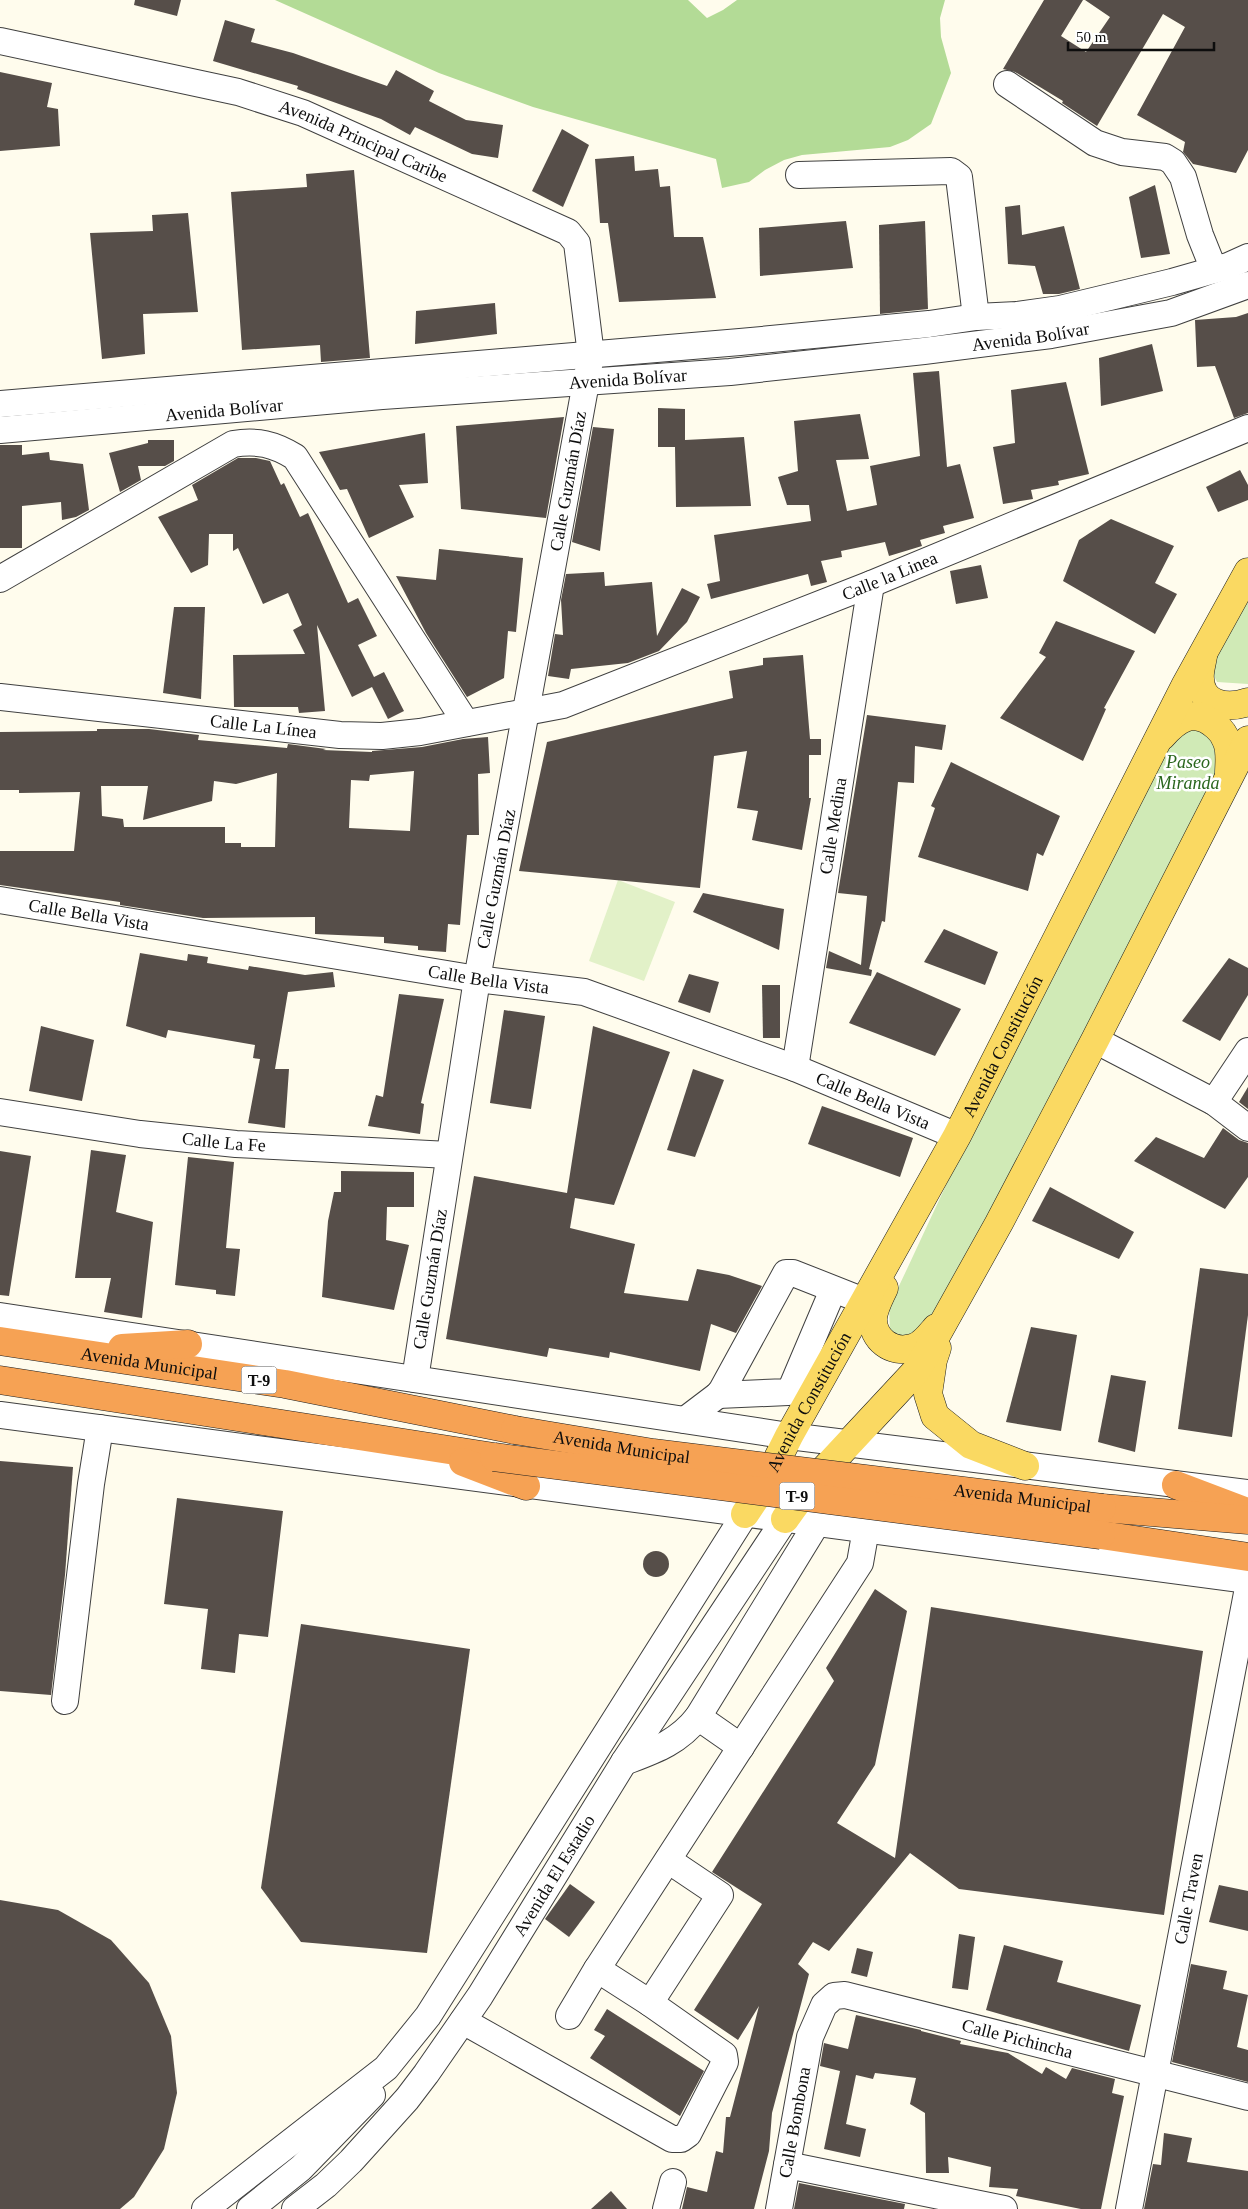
<svg xmlns="http://www.w3.org/2000/svg" width="1248" height="2209" font-family="'Times New Roman',serif">
  <style>
    .green { fill: #d0eab6 }
    .forest { fill: #b3db96 }
    .pitch { fill: #e2f1c8 }
    .building { fill: #564e49; fill-rule: evenodd }
    .lines { fill: none; stroke-linecap: round; stroke-linejoin: round }
    .minor-casing { stroke: #404040; stroke-width: 28 }
    .major-casing { stroke: #1e1e1e; stroke-width: 29 }
    .highway-casing { stroke: #1e1e1e; stroke-width: 29 }
    .minor { stroke: #fff; stroke-width: 26 }
    .major { stroke: #fad962; stroke-width: 28 }
    .highway { stroke: #f6a254; stroke-width: 28 }
    .highway-bridge-casing { stroke: #1e1e1e; stroke-width: 29; stroke-linecap: butt }
    .highway-bridge { stroke: #f6a254; stroke-width: 28 }
    .labels { text-anchor: middle; stroke-width: 5; stroke-linejoin: round; paint-order: stroke }
    .shield { fill: #fff; stroke: #565656; stroke-width: 1 }
    .shield-label { font-size: 16px; font-weight: bold; fill: #0d0d0d }
    .street-label { font-size: 18px; fill: #0d0d0d; stroke: #fff }
    .park-label { font-size: 18px; font-style: italic; fill: #2a661d; stroke: #fff }
  </style>
  <rect width="100%" height="100%" fill="#fffced"/>
  <g class="green">
    <polygon points="1248,587 1248,684 1217,682 1207,662"/>
    <polygon points="1189,726 1205,728 1216,740 1218,780 925,1334 906,1342 890,1333 889,1307 907,1269 954,1168 1067,950 1170,741"/>
  </g>
  <polygon class="forest" points="275,0 688,0 707,18 723,10 737,0 945,0 940,18 941,37 951,73 931,124 908,140 890,147 802,155 784,160 765,170 749,182 722,188 716,159 533,107 439,73"/>
  <polygon class="pitch" points="618,880 675,902 644,981 589,961"/>
  <g class="building">
    <polygon points="135,0 181,0 177,16 134,5"/>
    <polygon points="1044,0 1083,0 1061,36 1086,52 1110,17 1085,0 1248,0 1248,150 1236,173 1193,164 1183,152 1185,142 1137,115 1185,27 1163,14 1097,126 1062,103 1063,101 1015,72 1003,69"/>
    <polygon points="225,20 255,29 251,42 293,53 387,86 396,70 434,91 429,101 466,120 503,125 498,158 472,154 415,127 410,135 381,119 297,89 298,86 213,61"/>
    <polygon points="0,72 52,83 47,107 58,109 60,146 0,151"/>
    <polygon points="562,129 589,145 563,207 532,191"/>
    <polygon points="634,156 635,171 658,169 660,187 670,186 674,237 703,237 716,298 619,302 608,223 600,223 595,159"/>
    <polygon points="354,170 370,358 321,362 320,345 242,350 231,192 307,187 306,174"/>
    <polygon points="1155,185 1170,254 1141,258 1129,197"/>
    <polygon points="1020,205 1022,235 1064,226 1080,289 1059,294 1043,294 1035,266 1008,264 1005,207"/>
    <polygon points="188,213 198,312 143,314 145,354 102,359 90,233 153,231 152,215"/>
    <polygon points="846,221 853,268 760,276 759,228"/>
    <polygon points="925,221 928,309 880,314 879,225"/>
    <polygon points="495,303 497,334 415,344 416,311"/>
    <polygon points="1248,313 1248,413 1234,418 1215,366 1197,367 1195,320 1236,317"/>
    <polygon points="1152,344 1163,391 1101,406 1099,358"/>
    <polygon points="939,371 947,467 960,464 974,518 943,526 945,533 920,540 922,546 889,556 885,542 841,551 842,557 821,561 827,582 811,586 808,574 711,599 707,584 720,581 714,535 811,521 809,505 787,505 778,477 798,471 794,421 860,414 869,459 836,460 847,511 877,505 870,466 920,456 913,373"/>
    <polygon points="1066,382 1089,474 1058,481 1059,485 1031,490 1033,499 1003,504 993,447 1015,443 1011,390"/>
    <polygon points="658,408 685,409 685,440 744,437 751,506 676,507 675,447 658,447"/>
    <polygon points="564,417 546,518 461,509 456,426"/>
    <polygon points="593,427 614,429 600,551 572,542"/>
    <polygon points="425,433 428,483 399,485 414,517 369,538 347,489 340,490 319,452"/>
    <polygon points="148,440 174,440 174,461 165,466 138,466 141,480 120,492 109,453 148,443"/>
    <polygon points="0,445 22,445 22,455 49,452 50,460 83,464 89,510 76,517 62,520 61,502 22,506 22,548 0,548"/>
    <polygon points="238,458 256,458 270,461 281,485 284,483 300,517 308,513 348,603 358,598 377,636 358,645 374,677 384,672 404,711 388,719 372,687 352,697 317,625 325,711 299,713 298,707 234,707 233,655 305,654 293,630 302,625 288,593 263,604 238,548 233,551 233,534 209,534 208,565 191,573 158,517 198,500 192,485"/>
    <polygon points="1240,470 1248,485 1248,500 1218,512 1206,487"/>
    <polygon points="1111,519 1174,546 1155,583 1177,594 1155,634 1063,581 1079,540"/>
    <polygon points="439,549 523,558 516,632 508,631 504,678 467,697 426,633 396,576 436,580"/>
    <polygon points="981,565 988,598 956,604 950,571"/>
    <polygon points="604,572 605,586 652,582 657,636 682,588 700,597 687,622 659,651 628,663 571,669 569,679 548,676 555,634 563,635 561,600 566,574"/>
    <polygon points="174,607 205,607 201,699 163,693"/>
    <polygon points="1056,621 1135,651 1104,708 1106,709 1083,761 1000,718 1046,657 1039,653"/>
    <polygon points="803,655 810,739 821,739 821,755 809,755 809,798 811,798 802,850 752,840 758,811 737,808 747,751 714,756 700,888 519,871 547,742 733,698 729,671 763,665 763,658"/>
    <polygon points="867,715 946,725 942,750 915,746 914,783 898,782 885,922 882,921 869,969 872,970 871,976 826,968 829,951 861,965 867,896 838,893"/>
    <path d="M97,729H149L199,735L198,740L287,748L288,744L326,749L323,750L372,752V751L422,747L463,739L488,737L490,773L478,774L479,835H467L460,925L448,924L446,952L418,950V946L384,943V937L315,934V917L203,918L120,905V902L0,885V851H74L80,792L19,793V790H0V732L97,731ZM414,771L410,831L349,828L351,780L369,781L370,775ZM277,773L275,847H241V843H225V827H124L123,819L102,816L101,786H148L143,820L212,801L214,781L236,784Z"/>
    <polygon points="951,762 1060,816 1043,856 1037,853 1028,891 918,857 935,808 931,806"/>
    <polygon points="703,893 784,909 779,950 693,912"/>
    <polygon points="944,929 998,952 985,985 924,962"/>
    <polygon points="140,953 187,961 188,954 208,957 207,963 248,970 249,966 305,975 333,972 335,987 288,992 275,1069 289,1069 285,1128 248,1123 260,1059 253,1058 255,1045 168,1030 166,1038 126,1026"/>
    <polygon points="1229,958 1248,968 1248,995 1220,1041 1182,1021"/>
    <polygon points="877,972 961,1009 935,1056 849,1023"/>
    <polygon points="689,974 719,982 710,1013 678,1002"/>
    <polygon points="762,985 780,985 780,1038 763,1038"/>
    <polygon points="399,994 444,999 421,1103 424,1104 420,1134 368,1126 376,1095 383,1097"/>
    <polygon points="504,1010 545,1016 531,1109 490,1103"/>
    <polygon points="41,1026 94,1040 82,1101 29,1091"/>
    <polygon points="593,1026 670,1052 614,1205 575,1198 570,1228 635,1244 624,1293 688,1301 697,1269 729,1275 762,1286 736,1333 711,1324 700,1371 610,1352 609,1358 549,1348 547,1357 446,1339 474,1176 567,1193"/>
    <polygon points="693,1069 724,1080 695,1157 667,1150"/>
    <polygon points="1248,1087 1248,1109 1239,1102"/>
    <polygon points="822,1106 913,1138 900,1177 808,1144"/>
    <polygon points="1223,1128 1239,1140 1248,1143 1248,1177 1225,1209 1134,1161 1156,1137 1204,1158"/>
    <polygon points="91,1150 126,1155 116,1212 153,1222 142,1318 104,1312 111,1278 75,1278"/>
    <polygon points="0,1151 31,1156 9,1296 0,1295"/>
    <polygon points="188,1157 234,1162 226,1248 240,1249 235,1296 216,1294 216,1290 175,1285"/>
    <polygon points="341,1171 414,1172 414,1207 387,1207 386,1240 409,1245 394,1310 322,1297 328,1221 334,1192 341,1192"/>
    <polygon points="1050,1187 1134,1232 1119,1259 1032,1221"/>
    <polygon points="1200,1268 1248,1274 1248,1315 1232,1437 1178,1429"/>
    <polygon points="1031,1327 1077,1335 1061,1431 1006,1422"/>
    <polygon points="1111,1375 1146,1381 1135,1452 1098,1442"/>
    <polygon points="0,1461 73,1467 65,1575 51,1695 0,1691"/>
    <polygon points="177,1498 283,1511 268,1637 239,1634 235,1673 201,1669 208,1609 164,1604"/>
    <circle cx="656" cy="1564" r="13"/>
    <polygon points="875,1589 907,1611 875,1765 837,1823 895,1858 931,1607 1203,1651 1164,1915 959,1889 910,1853 829,1951 813,1942 798,1964 809,1974 772,2113 769,2151 754,2209 682,2209 687,2187 707,2192 716,2151 723,2153 726,2117 730,2117 759,2006 738,2040 694,2010 762,1904 712,1872 834,1681 826,1668"/>
    <polygon points="301,1624 470,1649 427,1953 301,1942 261,1888"/>
    <polygon points="570,1884 595,1902 569,1937 545,1919"/>
    <polygon points="1219,1885 1248,1891 1248,1931 1209,1922"/>
    <polygon points="0,1900 58,1910 111,1940 149,1983 171,2036 177,2093 164,2149 134,2197 120,2209 0,2209"/>
    <polygon points="959,1934 975,1937 968,1990 952,1988"/>
    <polygon points="1004,1945 1063,1961 1057,1982 1141,2005 1129,2051 986,2010"/>
    <polygon points="857,1948 873,1952 867,1977 851,1973"/>
    <polygon points="1191,1964 1227,1971 1223,1989 1248,1995 1237,2047 1248,2050 1248,2082 1172,2062"/>
    <polygon points="607,2009 704,2071 680,2116 590,2058 605,2036 594,2030"/>
    <polygon points="856,2015 921,2030 921,2031 961,2041 960,2044 1008,2053 1042,2074 1046,2067 1066,2079 1072,2068 1115,2079 1112,2093 1124,2096 1101,2209 1081,2209 1016,2196 1018,2189 989,2187 991,2167 948,2157 949,2173 926,2173 925,2113 910,2104 916,2078 875,2073 873,2079 856,2075 846,2124 866,2129 860,2157 824,2149 840,2071 820,2066 824,2043 848,2049"/>
    <polygon points="1164,2133 1192,2138 1187,2162 1248,2171 1248,2209 1144,2209 1153,2164 1161,2165"/>
    <polygon points="799,2183 905,2204 904,2209 794,2209"/>
    <polygon points="611,2191 627,2209 591,2209"/>
  </g>
  <g class="lines">
    <defs>
      <g id="minor">
        <path id="s1" d="M0,41L238,92L303,113L568,232L577,243L591,355L477,979L415,1379"/>
        <polyline points="1007,84 1095,143 1122,152 1165,157 1173,162 1183,177 1200,235 1214,270"/>
        <polyline points="799,175 951,171 959,177 976,317"/>
        <polyline points="0,404 740,342 929,324 976,317 1017,315 1060,309 1172,282 1228,266 1248,257"/>
        <path id="s2" d="M0,430L382,396L730,372L924,351L1051,335L1171,313L1248,285"/>
        <path d="M0,579L233,444C257,440 274,444 295,457L466,723"/>
        <path id="s3" d="M0,697L340,735L382,736L420,732L563,705L871,584L1248,428"/>
        <path id="s4" d="M0,900L477,979L584,992L795,1068L957,1136"/>
        <polyline points="1095,1040 1214,1102 1248,1128"/>
        <path id="s5" d="M795,1068L871,584"/>
        <polyline points="1214,1102 1248,1051"/>
        <path id="s6" d="M0,1112L140,1134L236,1144L449,1155"/>
        <polyline points="0,1316 789,1436 1248,1493"/>
        <polyline points="718,1395 788,1392 791,1389 833,1290"/>
        <polyline points="0,1415 1248,1580"/>
        <polyline points="685,1420 718,1395 722,1390 786,1273 793,1273 864,1301"/>
        <polyline points="65,1701 91,1484 100,1428"/>
        <polyline points="698,1717 741,1747"/>
        <path d="M624,1762C653,1751 678,1743 698,1717L817,1523"/>
        <polyline points="650,2003 720,1895 668,1860"/>
        <polyline points="569,2016 597,1969 860,1563 866,1529"/>
        <polyline points="463,2021 672,2139 681,2139 688,2134 725,2062 724,2055 650,2003 597,1969"/>
        <polyline points="787,2165 1004,2209"/>
        <polyline points="205,2209 386,2068 428,2016 745,1514"/>
        <polyline points="250,2209 301,2168 372,2095"/>
        <path id="s7" d="M295,2209L326,2185L351,2161L407,2099L426,2074L480,1996L624,1762L785,1519"/>
        <polyline points="666,2209 673,2182"/>
        <path id="s8" d="M779,2209L810,2037L824,2005L834,1996L845,1995L1248,2097"/>
        <path id="s9" d="M1129,2209L1248,1588"/>
      </g>
      <g id="major">
        <path d="M1203,656C1202,663 1199,672 1200,679C1201,706 1228,709 1248,702"/>
        <path d="M1162,736C1178,718 1195,707 1216,726C1221,730 1225,736 1227,742C1231,752 1229,764 1229,774"/>
        <path d="M884,1288C880,1297 874,1307 873,1318C872,1339 892,1354 912,1348C922,1346 930,1335 936,1328"/>
        <polyline points="937,1348 933,1360 928,1394 935,1416 971,1445 1025,1466"/>
        <path id="s10" d="M745,1514L765,1484L789,1436L957,1136L1185,686L1248,572"/>
        <polyline points="785,1519 808,1487 917,1370 999,1223 1095,1040 1248,740"/>
      </g>
      <g id="highway">
        <path id="s11" d="M0,1341L285,1384L515,1430"/>
        <polyline points="122,1348 188,1344"/>
        <polyline points="0,1380 494,1457"/>
        <polyline points="463,1462 526,1486"/>
        <polyline points="1176,1485 1242,1510"/>
        <polyline points="1102,1508 1248,1520"/>
        <polyline points="1101,1535 1248,1557"/>
      </g>
    </defs>
    <use href="#minor" class="minor-casing"/>
    <use href="#major" class="major-casing"/>
    <use href="#highway" class="highway-casing"/>
    <use href="#minor" class="minor"/>
    <use href="#major" class="major"/>
    <use href="#highway" class="highway"/>
    <defs>
      <g id="highway-bridge">
        <path id="s12" d="M515,1430L653,1453L1102,1508"/>
        <polyline points="494,1457 1101,1535"/>
      </g>
    </defs>
    <use href="#highway-bridge" class="highway-bridge-casing"/>
    <use href="#highway-bridge" class="highway-bridge"/>
  </g>
  <g class="labels">
    <g class="shield">
      <rect x="241.5" y="1366.5" width="35" height="27" rx="4"/>
      <rect x="779.5" y="1482.5" width="35" height="27" rx="4"/>
    </g>
    <g class="shield-label">
      <text x="259" y="1386">T-9</text>
      <text x="797" y="1502">T-9</text>
    </g>
    <g class="street-label">
      <text dy="6" stroke="none"><textPath href="#s1" startOffset="378">Avenida Principal Caribe</textPath></text>
      <text dy="6" stroke="none"><textPath href="#s2" startOffset="1035">Avenida Bolívar</textPath></text>
      <text dy="6" stroke="none"><textPath href="#s2" startOffset="630">Avenida Bolívar</textPath></text>
      <text dy="6" stroke="none"><textPath href="#s2" startOffset="225">Avenida Bolívar</textPath></text>
      <text transform="translate(568 481) rotate(-80)" y="6">Calle Guzmán Díaz</text>
      <text dy="6" stroke="none"><textPath href="#s3" startOffset="919">Calle la Linea</textPath></text>
      <text dy="6" stroke="none"><textPath href="#s3" startOffset="265">Calle La Línea</textPath></text>
      <text dy="6" stroke="none"><textPath href="#s5" startOffset="245">Calle Medina</textPath></text>
      <text transform="translate(496 879) rotate(-79)" y="6">Calle Guzmán Díaz</text>
      <text dy="6" stroke="none"><textPath href="#s4" startOffset="90">Calle Bella Vista</textPath></text>
      <text dy="6" stroke="none"><textPath href="#s4" startOffset="495">Calle Bella Vista</textPath></text>
      <text dy="6" stroke="none"><textPath href="#s10" startOffset="534">Avenida Constitución</textPath></text>
      <text dy="6" stroke="none"><textPath href="#s4" startOffset="900">Calle Bella Vista</textPath></text>
      <text dy="6" stroke="none"><textPath href="#s6" startOffset="226">Calle La Fe</textPath></text>
      <text transform="translate(430 1279) rotate(-81)" y="6">Calle Guzmán Díaz</text>
      <text dy="6" stroke="none"><textPath href="#s11" startOffset="151">Avenida Municipal</textPath></text>
      <text dy="6" stroke="none"><textPath href="#s10" startOffset="129">Avenida Constitución</textPath></text>
      <text dy="6" stroke="none"><textPath href="#s12" startOffset="108">Avenida Municipal</textPath></text>
      <text dy="6" stroke="none"><textPath href="#s12" startOffset="512">Avenida Municipal</textPath></text>
      <text dy="6" stroke="none"><textPath href="#s7" startOffset="425">Avenida El Estadio</textPath></text>
      <text dy="6" stroke="none"><textPath href="#s9" startOffset="316">Calle Traven</textPath></text>
      <text dy="6" stroke="none"><textPath href="#s8" startOffset="412">Calle Pichincha</textPath></text>
      <text dy="6" stroke="none"><textPath href="#s8" startOffset="88">Calle Bombona</textPath></text>
    </g>
    <g class="park-label">
      <text x="1188" y="768">Paseo<tspan x="1188" dy="21">Miranda</tspan></text>
    </g>
  </g>
  <path d="M1068 42v8h146v-8" fill="none" stroke="#0d0d0d" stroke-width="2.5"/>
  <text x="1076" y="42" font-size="15" fill="#0d0d0d" stroke="#ffffff" stroke-width="4" paint-order="stroke">50 m</text>
</svg>
